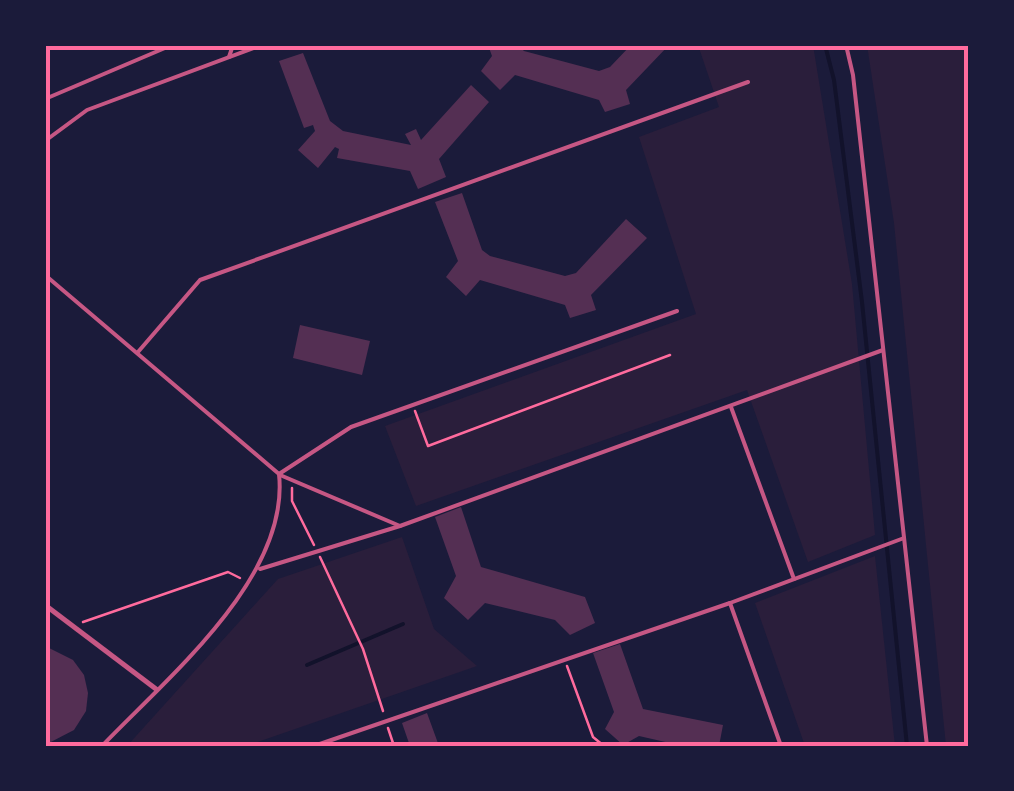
<svg xmlns="http://www.w3.org/2000/svg" width="1014" height="791" font-family="'Exo 2',sans-serif">
  <style>
    .green { fill: #2a1e3b }
    .lines { fill: none; stroke-linecap: round; stroke-linejoin: round }
    .stream { stroke: #12122b; stroke-width: 4 }
    .building { fill: #542f53 }
    .path { stroke: #ff6b9d; stroke-width: 2.5 }
    .service { stroke: #c65784; stroke-width: 4 }
    .pedestrian { stroke: #c65784; stroke-width: 5 }
    .neatline { fill: none; stroke: #ff6b9d; stroke-width: 4 }
  </style>
  <rect width="100%" height="100%" fill="#1b1b3a"/>
  <g class="green">
    <polygon points="698,45 813,45 852,284 875,535 808,562 747,390 416,506 385,426 696,314 639,137 719,107"/>
    <polygon points="867,45 969,45 969,746 946,746 894,223"/>
    <polygon points="402,537 434,629 477,666 246,746 127,746 278,579"/>
    <polygon points="875,556 895,746 805,746 755,603"/>
  </g>
  <g class="lines">
    <g class="stream">
      <polyline points="825,45 834,80 862,302 907,746"/>
      <polyline points="307,665 403,624"/>
    </g>
  </g>
  <g class="building">
    <polygon points="488,45 518,45 524,51 599,71 610,67 631,45 669,45 626,90 630,104 605,112 599,100 515,75 500,90 481,71 492,56"/>
    <polygon points="303,53 330,121 343,131 411,145 405,134 416,129 421,140 471,85 489,102 439,159 446,177 418,189 410,171 337,158 339,149 335,147 318,168 298,150 315,131 313,125 304,128 279,61"/>
    <polygon points="462,193 482,250 490,256 565,276 576,273 626,219 647,238 591,295 596,310 570,318 565,305 480,280 466,296 446,277 458,261 435,202"/>
    <polygon points="300,325 370,341 362,375 293,358"/>
    <polygon points="461,507 481,567 585,597 595,623 570,635 555,620 485,603 468,620 444,598 456,576 435,517"/>
    <polygon points="620,644 643,709 723,725 719,746 683,746 639,736 623,745 605,729 614,712 593,653"/>
    <polygon points="45,646 73,660 84,675 88,693 86,711 74,730 45,745"/>
    <polygon points="427,713 439,746 410,746 402,723"/>
  </g>
  <g class="lines">
    <g class="path">
      <polyline points="415,411 428,446 670,355"/>
      <polyline points="292,488 292,501 314,545"/>
      <polyline points="320,557 363,649 383,711"/>
      <polyline points="83,622 228,572 240,578"/>
      <polyline points="567,666 593,737 604,746"/>
      <polyline points="388,728 394,746"/>
    </g>
    <g class="service">
      <polyline points="846,45 853,75 927,746"/>
      <polyline points="229,57 233,45"/>
      <polyline points="45,99 172,45"/>
      <polyline points="45,141 87,110 262,45"/>
      <path d="M45,275L279,474C290,577 168,677 102,746"/>
      <polyline points="138,352 200,280 748,82"/>
      <polyline points="731,407 794,579"/>
      <polyline points="279,474 351,427 677,311"/>
      <polyline points="280,475 400,526"/>
      <polyline points="260,569 400,526 883,350"/>
      <polyline points="730,603 781,746"/>
      <polyline points="314,746 730,603 904,538"/>
    </g>
    <polyline class="pedestrian" points="45,605 156,689"/>
  </g>
  <rect width="1014" height="791" fill="none" stroke="#1b1b3a" stroke-width="95"/>
  <rect x="48" y="48" width="918" height="696" class="neatline"/>
</svg>
